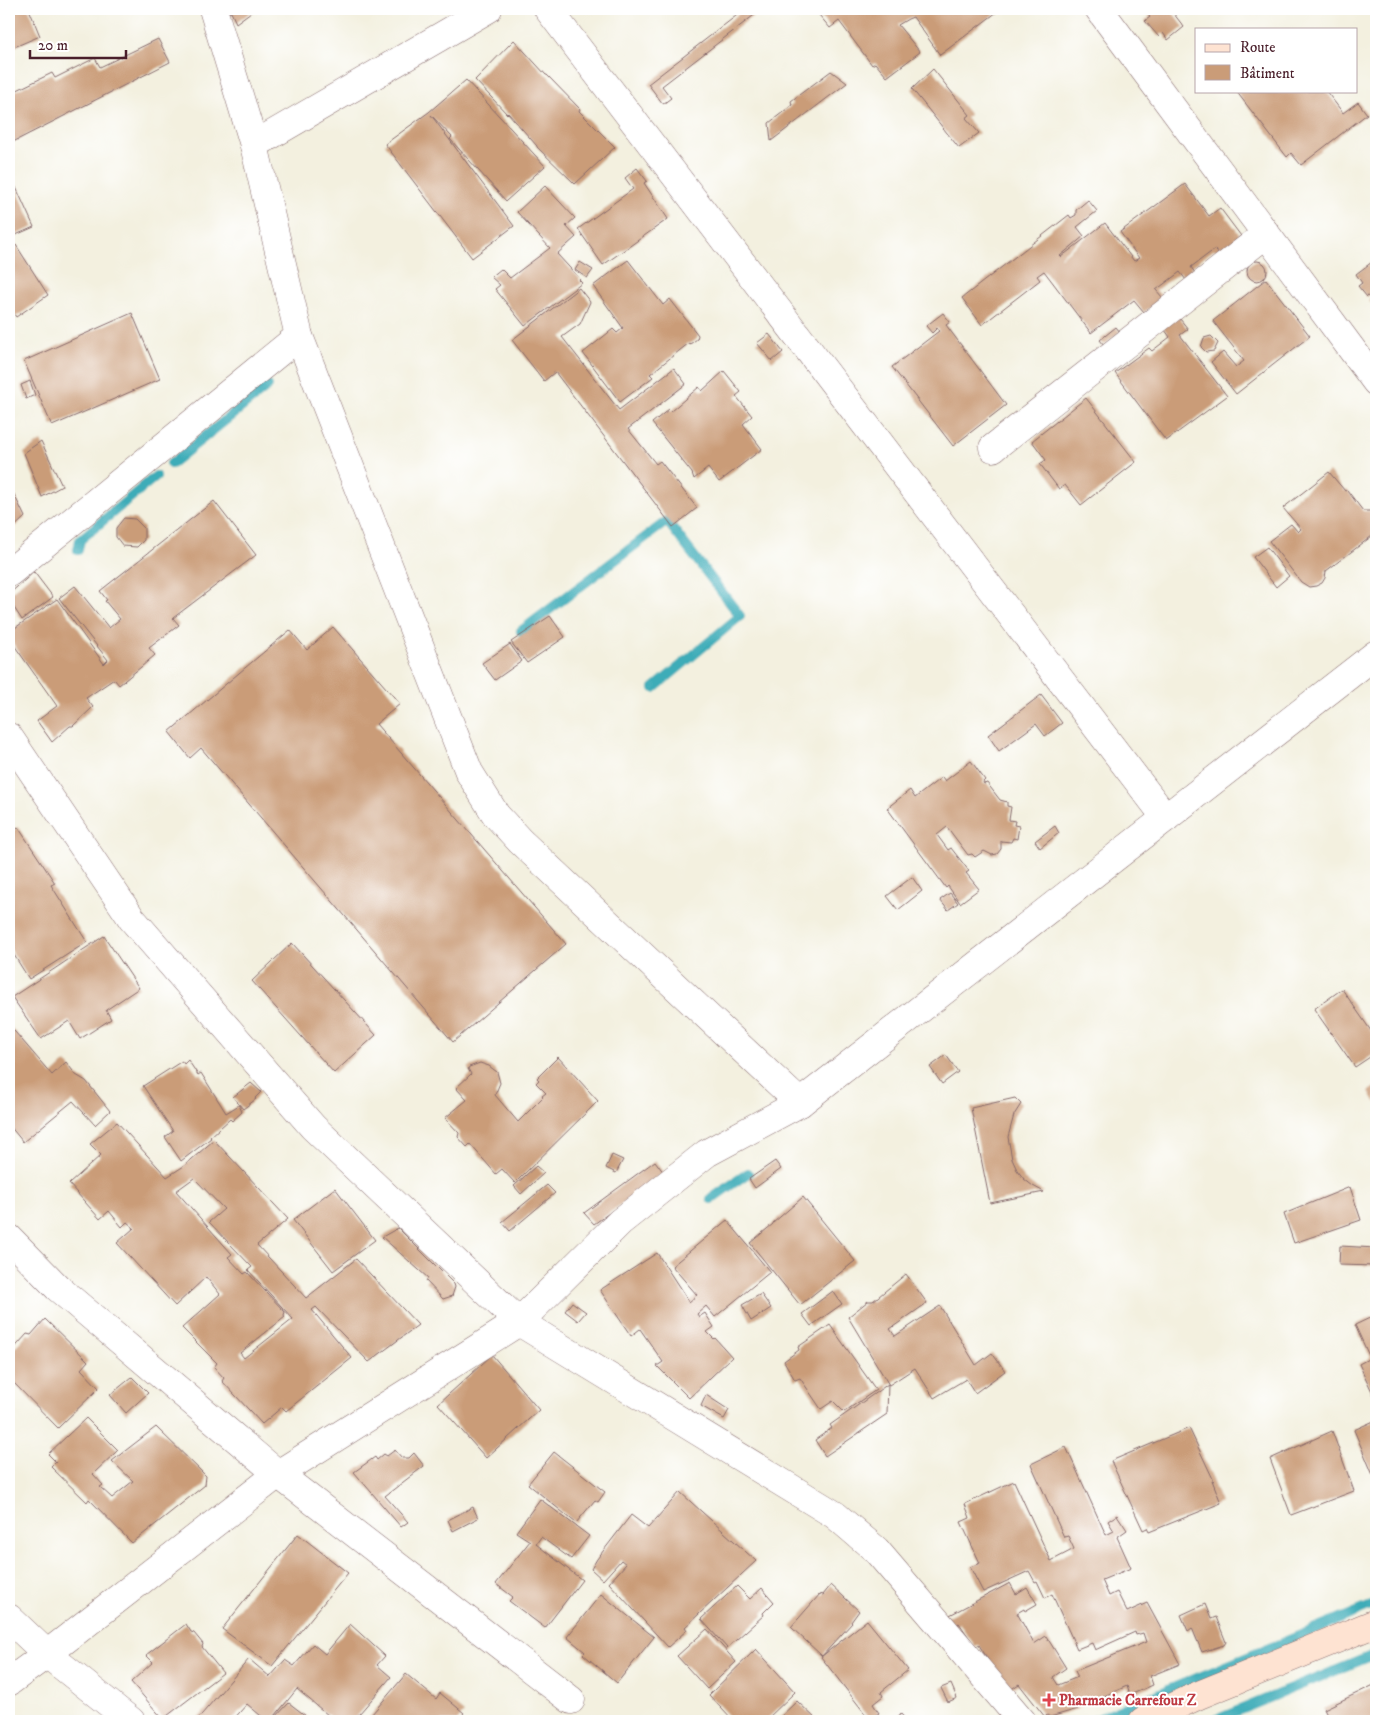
<svg xmlns="http://www.w3.org/2000/svg" width="1385" height="1730" font-family="'IM FELL DW Pica',serif">
  <style>
    .lines { fill: none; stroke-linecap: round; stroke-linejoin: round }
    .stream { stroke: #3cacb8; stroke-width: 10 }
    .building { fill: #ca9c78; fill-rule: evenodd }
    .minor-casing { stroke: #85686a; stroke-width: 29 }
    .secondary-casing { stroke: #85686a; stroke-width: 29 }
    .minor { stroke: #fff; stroke-width: 28 }
    .secondary { stroke: #fee3d2; stroke-width: 28 }
    .health-dot { fill: #e0444e; stroke: #fff; stroke-width: 2 }
    .labels { text-anchor: middle; stroke-width: 4; stroke-linejoin: round; paint-order: stroke }
    .health-label { font-size: 15px; font-weight: bold; fill: #be3a42; stroke: #fff; text-anchor: start }
  </style>
  <rect width="100%" height="100%" fill="#fff"/>
  <filter id="ink" filterUnits="userSpaceOnUse"><feTurbulence type="fractalNoise" baseFrequency=".02" numOctaves="2"/><feDisplacementMap in="SourceGraphic" scale="10" xChannelSelector="R" yChannelSelector="G"/><feConvolveMatrix kernelMatrix="1 2 1 2 8 2 1 2 1" color-interpolation-filters="sRGB"/></filter>
  <filter id="wash" filterUnits="userSpaceOnUse"><feTurbulence type="fractalNoise" baseFrequency=".0096" numOctaves="4" result="noise"/><feDisplacementMap in="SourceGraphic" scale="20" xChannelSelector="R" yChannelSelector="G"/><feGaussianBlur stdDeviation="1.12" result="paint"/><feColorMatrix in="noise" values="0 0 0 0 0 0 0 0 0 0 0 0 0 0 0 0 0 1.4 0 .05"/><feComposite in="paint" operator="in"/></filter>
  <g filter="url(#wash)">
    <rect width="100%" height="100%" fill="#f3f0df"/>
    <g class="lines">
      <g class="stream">
        <polyline points="171,464 268,386"/>
        <polyline points="78,550 80,540 156,476"/>
        <polyline points="521,631 667,521 740,616 654,688"/>
        <polyline points="711,1199 748,1173"/>
        <polyline points="1093,1721 1376,1604"/>
        <polyline points="1213,1721 1376,1654"/>
      </g>
    </g>
    <g id="blocks">
      <g class="building">
        <polygon points="9,9 29,9 40,36 12,48 12,45 9,46"/>
        <polygon points="223,9 255,9 236,23 231,12 224,14"/>
        <polygon points="745,9 762,9 662,86 671,98 663,104 648,84"/>
        <polygon points="814,9 1001,9 940,55 913,17 908,19 898,25 920,52 887,77 875,63 872,65 839,21 830,28"/>
        <polygon points="1156,9 1170,9 1184,27 1168,40 1163,33 1159,37 1145,21 1150,17 1148,15"/>
        <polygon points="158,39 170,62 9,144 9,94 52,73 55,78 95,58 100,67"/>
        <polygon points="514,40 546,75 547,75 580,109 579,111 615,147 575,184 537,147 537,146 508,113 507,114 475,80"/>
        <polygon points="933,69 970,115 966,118 979,133 959,148 912,89"/>
        <polygon points="831,71 847,83 771,141 769,123 792,105 791,101"/>
        <polygon points="466,80 545,166 506,201 450,139 452,137 431,115 514,226 472,258 385,144 429,112"/>
        <polygon points="1236,91 1326,91 1343,113 1358,102 1367,114 1301,165 1291,153 1287,157"/>
        <polygon points="637,168 647,181 644,183 668,219 603,265 578,229 633,189 625,178"/>
        <polygon points="9,172 34,227 9,238"/>
        <polygon points="1185,184 1209,216 1220,208 1241,236 1218,254 1215,249 1191,267 1195,273 1186,280 1180,272 1156,290 1163,298 1144,312 1134,300 1091,333 1044,271 1037,276 1040,280 982,325 962,298 1069,215 1071,218 1076,215 1076,210 1088,200 1097,211 1077,227 1084,236 1060,256 1061,257 1105,223 1134,261 1139,258 1120,232"/>
        <polygon points="545,186 575,218 566,226 576,237 557,254 580,279 579,280 582,283 525,326 495,289 500,285 491,277 501,269 510,278 550,248 517,212"/>
        <polygon points="16,245 48,295 16,317 9,306 9,249"/>
        <polygon points="1376,259 1376,290 1367,297 1358,286 1362,283 1356,274"/>
        <polygon points="628,260 663,305 670,299 698,335 697,339 690,344 689,343 650,374 653,377 620,402 583,353 613,329 617,333 623,328 593,286"/>
        <circle cx="1257" cy="271" r="10"/>
        <polygon points="580,262 593,270 587,278 575,270"/>
        <polygon points="1266,279 1310,336 1236,394 1211,362 1223,352 1236,367 1244,361 1213,321"/>
        <polygon points="579,288 590,302 580,324 562,337 619,410 674,368 686,384 628,429 656,464 660,461 697,508 673,527 555,372 544,381 512,340"/>
        <polygon points="1376,294 1376,309 1369,300"/>
        <polygon points="132,313 160,379 52,426 24,361"/>
        <polygon points="943,313 950,322 946,325 1006,405 953,446 892,367 939,331 937,328 932,333 926,326"/>
        <polygon points="1176,314 1188,329 1180,335 1227,396 1166,441 1115,373 1149,348 1152,351 1170,337 1162,326"/>
        <polygon points="1116,327 1120,332 1104,345 1100,340"/>
        <polygon points="769,334 783,352 772,361 757,343"/>
        <polygon points="1211,336 1218,343 1214,351 1206,352 1201,347 1204,338"/>
        <polygon points="724,371 741,392 736,396 752,416 743,424 762,449 719,482 708,468 694,479 692,473 652,423 669,409 671,411 699,387 702,391"/>
        <polygon points="30,381 35,395 26,399 21,385"/>
        <polygon points="1086,398 1136,462 1081,505 1065,485 1059,489 1040,464 1046,460 1032,441"/>
        <polygon points="41,441 62,486 42,497 24,453"/>
        <polygon points="1329,472 1345,491 1347,490 1363,511 1374,511 1376,515 1376,533 1326,571 1325,578 1322,583 1316,586 1309,587 1301,582 1269,541 1291,524 1298,532 1301,529 1283,508"/>
        <polygon points="9,484 25,517 9,532"/>
        <polygon points="214,501 256,555 173,618 179,625 149,648 155,655 141,667 119,685 114,679 86,698 93,707 73,726 70,726 52,742 37,721 57,706 9,638 9,632 57,599 104,664 108,660 59,598 75,586 109,628 120,619 105,601 107,600 100,591"/>
        <polygon points="124,518 135,519 144,528 144,540 137,547 123,546 116,537 116,528"/>
        <polygon points="1267,547 1289,576 1276,587 1253,557"/>
        <polygon points="34,572 53,597 22,620 11,603 9,606 9,594"/>
        <polygon points="550,616 565,637 527,663 511,642"/>
        <polygon points="333,627 400,704 376,724 566,944 453,1042 201,748 190,758 169,732 290,630 307,650"/>
        <polygon points="510,644 522,661 495,680 482,663"/>
        <polygon points="1041,695 1062,723 1045,736 1036,724 999,751 988,735"/>
        <polygon points="971,761 985,780 983,782 984,784 987,783 1000,800 1007,802 1007,806 1011,807 1009,820 1015,821 1014,825 1019,826 1017,839 1013,838 1011,842 1001,841 1001,849 997,854 992,855 984,851 975,857 972,854 968,855 947,827 937,835 948,850 951,848 969,871 966,873 979,889 960,903 948,886 946,888 887,808 910,790 915,798 942,777 945,781"/>
        <polygon points="1055,826 1059,833 1040,848 1035,841"/>
        <polygon points="18,827 55,883 51,885 87,942 29,979 9,947 9,833"/>
        <polygon points="912,877 922,891 898,910 887,896"/>
        <polygon points="950,893 958,903 948,910 940,900"/>
        <polygon points="104,936 139,988 106,1010 111,1019 80,1039 69,1021 41,1039 12,997"/>
        <polygon points="292,943 376,1035 334,1073 252,981"/>
        <polygon points="1342,989 1376,1038 1376,1053 1355,1067 1314,1009"/>
        <polygon points="9,1025 52,1075 66,1062 76,1075 86,1081 110,1111 95,1125 73,1101 23,1142 9,1125"/>
        <polygon points="946,1055 958,1072 942,1084 930,1067"/>
        <polygon points="558,1057 598,1101 515,1183 502,1169 496,1174 470,1144 467,1147 458,1137 459,1133 445,1118 467,1100 456,1088 471,1074 468,1069 469,1067 480,1063 489,1066 497,1072 500,1083 495,1095 518,1122 543,1097 542,1096 546,1093 536,1083 539,1080 537,1078"/>
        <polygon points="188,1060 198,1075 201,1073 226,1113 239,1105 242,1112 232,1121 230,1119 210,1137 211,1138 181,1161 165,1137 173,1131 143,1086 182,1061 184,1064"/>
        <polygon points="251,1083 261,1092 255,1098 256,1099 243,1109 233,1097"/>
        <polygon points="1376,1086 1376,1103 1369,1091"/>
        <polygon points="1015,1098 1021,1104 1014,1115 1008,1137 1012,1159 1017,1170 1024,1179 1033,1186 1044,1192 990,1203 971,1108"/>
        <path d="M117,1122L167,1177L184,1166L214,1140L288,1219L257,1245L306,1298L356,1259L418,1325L369,1362L316,1307L312,1310L352,1358L286,1411L282,1407L262,1424L222,1381L224,1378L214,1367L217,1363L182,1328L220,1294L206,1277L175,1306L117,1243L134,1228L127,1222L122,1227L109,1211L100,1219L69,1184L101,1155L90,1144ZM194,1178L224,1209L209,1222L252,1267L248,1270L293,1319L244,1358L240,1353L285,1317L284,1315L285,1312L247,1272L244,1274L228,1257L232,1254L176,1191Z"/>
        <polygon points="612,1155 623,1160 616,1173 606,1168"/>
        <polygon points="655,1161 664,1173 594,1224 584,1213"/>
        <polygon points="775,1161 781,1169 755,1188 749,1179"/>
        <polygon points="536,1166 544,1173 521,1194 514,1186"/>
        <polygon points="547,1185 555,1193 510,1231 502,1222"/>
        <polygon points="1350,1187 1361,1220 1294,1243 1284,1214"/>
        <polygon points="335,1188 375,1240 333,1271 293,1220"/>
        <polygon points="803,1197 855,1261 800,1305 750,1243 773,1224 773,1223"/>
        <polygon points="727,1220 770,1272 715,1317 706,1306 697,1314 699,1317 705,1313 714,1327 707,1332 714,1339 715,1338 732,1357 689,1398 657,1366 663,1362 640,1329 631,1336 600,1290 657,1253 689,1302 697,1295 672,1266"/>
        <polygon points="398,1228 454,1284 455,1287 452,1296 443,1299 426,1281 428,1278 382,1237"/>
        <polygon points="1340,1246 1376,1248 1376,1266 1339,1265"/>
        <polygon points="906,1274 927,1303 890,1329 895,1336 940,1306 976,1365 992,1353 1005,1371 975,1393 966,1379 934,1398 915,1368 889,1385 848,1317 868,1301 873,1301"/>
        <polygon points="833,1291 842,1304 811,1326 802,1314"/>
        <polygon points="761,1294 771,1308 751,1321 742,1305"/>
        <polygon points="572,1302 586,1312 578,1321 565,1311"/>
        <polygon points="1376,1315 1376,1400 1359,1364 1370,1358 1355,1325"/>
        <polygon points="45,1319 88,1361 81,1369 99,1388 58,1428 11,1380 9,1383 9,1354 27,1334 31,1335"/>
        <polygon points="830,1325 876,1390 844,1412 833,1401 821,1409 800,1378 795,1380 784,1361 799,1350 798,1347"/>
        <polygon points="492,1355 539,1410 486,1458 438,1404"/>
        <polygon points="132,1377 148,1393 126,1413 110,1395"/>
        <polygon points="888,1384 887,1414 825,1456 815,1440 832,1428 830,1425"/>
        <polygon points="706,1395 729,1410 724,1419 701,1406"/>
        <polygon points="86,1418 118,1450 93,1474 103,1485 100,1487 112,1498 133,1481 112,1461 156,1427 206,1476 205,1485 132,1543 89,1499 87,1502 51,1467 56,1462 48,1454"/>
        <polygon points="1376,1420 1376,1474 1373,1475 1354,1430"/>
        <polygon points="1189,1428 1214,1481 1212,1480 1221,1503 1149,1532 1147,1528 1143,1530 1111,1461"/>
        <polygon points="1332,1431 1354,1491 1291,1515 1270,1459"/>
        <polygon points="1066,1447 1106,1535 1114,1531 1108,1521 1117,1515 1127,1530 1117,1537 1131,1568 1102,1580 1109,1596 1117,1592 1127,1612 1147,1603 1180,1664 1150,1676 1153,1685 1130,1695 1127,1686 1077,1708 1078,1709 1050,1717 1047,1715 1045,1717 1019,1684 1010,1690 988,1662 989,1661 979,1645 975,1646 959,1623 954,1627 946,1617 1010,1583 1016,1594 1027,1587 1037,1604 1025,1611 1024,1609 1017,1613 1034,1644 1046,1636 1066,1668 1053,1677 1058,1685 1078,1677 1075,1671 1146,1642 1143,1633 1136,1635 1135,1632 1095,1650 1092,1643 1077,1649 1052,1594 1045,1598 1037,1581 1035,1582 1029,1571 983,1592 970,1567 980,1563 961,1522 970,1518 965,1504 1014,1481 1051,1561 1074,1549 1068,1536 1064,1537 1031,1464"/>
        <polygon points="395,1450 402,1458 409,1458 414,1453 424,1466 385,1496 408,1522 401,1527 354,1472 375,1457 377,1460 384,1454 387,1456"/>
        <polygon points="554,1452 605,1492 598,1502 595,1500 576,1523 528,1484"/>
        <polygon points="680,1492 756,1561 685,1627 687,1630 668,1647 609,1583 626,1564 621,1560 603,1580 591,1569 597,1559 631,1515 648,1528"/>
        <polygon points="540,1499 589,1536 571,1559 541,1537 536,1544 582,1580 545,1628 509,1601 513,1597 496,1584 530,1541 516,1532"/>
        <polygon points="473,1507 478,1518 453,1531 448,1520"/>
        <polygon points="298,1534 348,1573 272,1666 222,1629"/>
        <polygon points="831,1585 859,1611 851,1622 852,1623 822,1656 791,1627 820,1594 823,1595"/>
        <polygon points="737,1586 750,1599 762,1588 774,1602 763,1613 764,1615 727,1648 701,1619"/>
        <polygon points="601,1594 654,1637 617,1683 583,1654 585,1652 567,1637"/>
        <polygon points="1205,1604 1211,1619 1216,1617 1226,1642 1224,1645 1202,1652 1192,1628 1188,1631 1181,1615"/>
        <polygon points="867,1620 908,1670 881,1692 883,1696 873,1704 879,1713 870,1720 821,1657"/>
        <polygon points="186,1624 191,1632 194,1633 203,1644 202,1647 223,1673 163,1719 131,1682 153,1662 146,1655"/>
        <polygon points="350,1624 385,1656 377,1665 391,1677 353,1721 335,1721 297,1689 271,1721 267,1721 247,1704 232,1721 196,1721 249,1659 270,1677 285,1660 294,1666 313,1644 325,1654"/>
        <polygon points="707,1629 736,1662 707,1689 677,1656"/>
        <polygon points="756,1649 795,1692 765,1721 733,1721 709,1695"/>
        <polygon points="406,1674 436,1699 440,1693 464,1713 457,1721 366,1721"/>
        <polygon points="951,1684 957,1698 948,1702 941,1688"/>
        <polygon points="1376,1684 1376,1721 1330,1721 1324,1709"/>
        <polygon points="797,1701 818,1721 776,1721"/>
        <polygon points="289,1703 306,1716 312,1721 272,1721"/>
        <polygon points="901,1714 907,1721 892,1721"/>
      </g>
    </g>
  </g>
  <g filter="url(#ink)">
    <use href="#blocks" fill-opacity="0" stroke="#85686a" stroke-width="1"/>
    <g class="lines">
      <defs>
        <g id="minor">
          <polyline points="213,9 254,145 299,336 469,772 496,815 520,841 800,1103"/>
          <polyline points="548,9 1166,818"/>
          <polyline points="1099,9 1376,382"/>
          <polyline points="254,145 488,9"/>
          <polyline points="993,448 1266,234"/>
          <polyline points="9,573 299,336"/>
          <polyline points="9,737 132,919 313,1127 519,1322 835,1515 876,1550 1022,1721"/>
          <polyline points="9,1238 58,1288 278,1474 571,1700"/>
          <polyline points="9,1618 47,1654 131,1721"/>
          <polyline points="9,1682 47,1654 278,1474 519,1322 620,1222 707,1153 800,1103 1376,654"/>
        </g>
        <polyline id="secondary" points="1143,1721 1199,1695 1376,1623"/>
      </defs>
      <use href="#minor" class="minor-casing"/>
      <use href="#secondary" class="secondary-casing"/>
      <use href="#minor" class="minor"/>
      <use href="#secondary" class="secondary"/>
    </g>
  </g>
  <path class="health-dot" d="M1046.5 1692.5h5v5h5v5h-5v5h-5v-5h-5v-5h5z"/>
  <g class="labels">
    <g class="health-label">
      <text x="1059" y="1705">Pharmacie Carrefour Z</text>
    </g>
  </g>
  <rect width="1385" height="1730" fill="none" stroke="#fff" stroke-width="30"/>
  <rect x="1195" y="28" width="162" height="65" fill="#ffffff" stroke="#b7a5aa"/>
  <rect x="1205" y="44" width="25" height="8" fill="#fee3d2" stroke="#b7a5aa"/>
  <text x="1240" y="52" font-size="15" fill="#4a1f2b">Route</text>
  <rect x="1205" y="65" width="25" height="15" fill="#ca9c78" stroke="#b7a5aa"/>
  <text x="1240" y="78" font-size="15" fill="#4a1f2b">Bâtiment</text>
  <path d="M30 50v8h96v-8" fill="none" stroke="#4a1f2b" stroke-width="2.5"/>
  <text x="38" y="50" font-size="15" fill="#4a1f2b" stroke="#ffffff" stroke-width="4" paint-order="stroke">20 m</text>
</svg>
